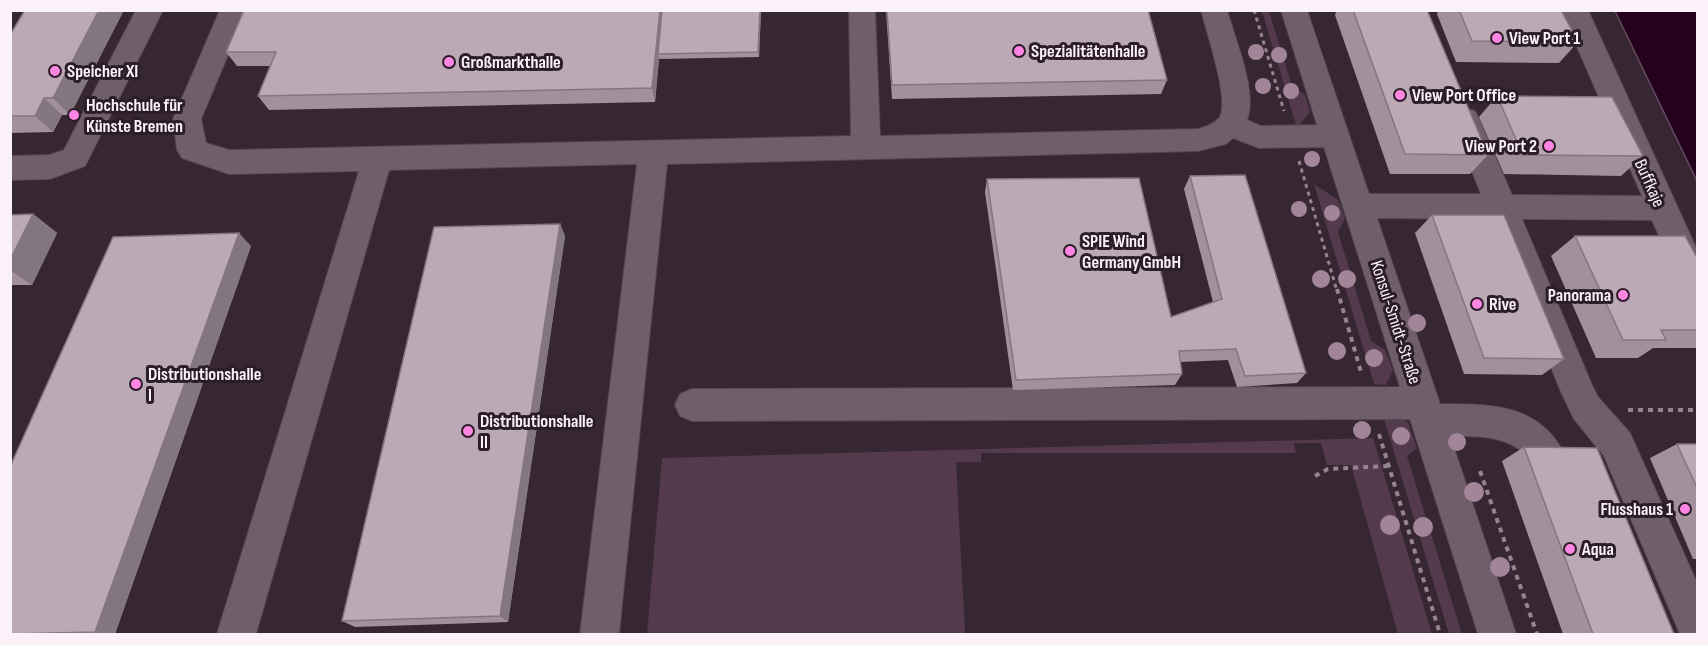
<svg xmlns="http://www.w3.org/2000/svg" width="1708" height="645" font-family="'Sofia Sans Condensed',sans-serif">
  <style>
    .green { fill: #543a4d }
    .water { fill: #24021e; stroke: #644a5f; stroke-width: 1.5 }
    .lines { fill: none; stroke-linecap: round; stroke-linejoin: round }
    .minor-casing { stroke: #52464f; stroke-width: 2 }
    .path-far1 { stroke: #93868f; stroke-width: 3; stroke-dasharray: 4 4; stroke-linecap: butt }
    .path { stroke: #93868f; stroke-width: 4; stroke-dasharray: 5 5; stroke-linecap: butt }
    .minor { fill: #705f6b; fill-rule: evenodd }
    .tree { fill: #a3859a }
    .wall { fill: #a2919d }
    .shaded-wall { fill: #84767f }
    .building { fill: #bca9b6; stroke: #84767f; stroke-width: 1.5 }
    .poi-dot { fill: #fd86e2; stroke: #2c1e28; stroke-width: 2 }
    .labels { text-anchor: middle; stroke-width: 6; stroke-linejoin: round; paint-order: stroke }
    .poi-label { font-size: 18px; font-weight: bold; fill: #fbf1f8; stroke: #2c1e28; text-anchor: start }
    .street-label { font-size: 18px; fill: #fbf1f8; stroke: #2c1e28 }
  </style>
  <rect width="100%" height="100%" fill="#362732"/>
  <g class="green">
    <polygon points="1262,11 1269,11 1292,86 1305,95 1310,112 1297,128"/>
    <polygon points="1314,184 1338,200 1345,218 1338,232 1371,341 1385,350 1393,370 1386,385 1374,384"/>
    <polygon points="1381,409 1394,409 1408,423 1417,448 1407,456 1462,634 1449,634"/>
    <polygon points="1373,438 1432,634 1398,634 1351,465 1327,465 1321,443 1294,443 1296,453 981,453 981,462 956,462 965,634 647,634 662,458"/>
  </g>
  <polygon class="water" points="1615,11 1697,11 1697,181"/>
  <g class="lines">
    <defs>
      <g id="minor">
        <polygon points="136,10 163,10 85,166 50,179 10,180 10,156 49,155 64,150"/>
        <path d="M220,10H247L201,119L206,143L229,150L851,136L849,10H875L880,136L1198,129C1206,127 1214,124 1219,118C1231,102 1206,31 1201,10H1227C1235,39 1258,93 1247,120L1261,126L1317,125L1281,10H1307L1369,194H1481L1451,119L1455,111L1465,108L1475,111L1479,119L1512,195L1642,196L1561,10H1588L1698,252V302L1687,298L1652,220L1522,219L1592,385L1598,397L1630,433L1698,585V634H1680L1604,456L1574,419L1561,392L1491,219L1377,218L1440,404C1495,404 1543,404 1568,461L1563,473L1550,478C1532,471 1538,468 1527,456C1507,435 1477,436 1450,436L1516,634H1478L1410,419L692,421L680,416L675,405L680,394L692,389L1400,387L1324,147L1259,148L1233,138L1226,144L1198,151L667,164L619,634H580L637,164L389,170L256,634H217L359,171L229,174L182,158L177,150L173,119Z"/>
      </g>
    </defs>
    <use href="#minor" class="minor-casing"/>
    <g class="path-far1">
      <polyline points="1254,10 1284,111"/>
      <polyline points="1299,161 1337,291"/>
    </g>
    <g class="path">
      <polyline points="1337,289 1361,372"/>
      <polyline points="1628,410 1698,410"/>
      <polyline points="1379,434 1440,634"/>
      <polyline points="1480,471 1537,634"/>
      <polyline points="1315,476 1328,469 1389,466"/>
    </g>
    <use href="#minor" class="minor"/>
  </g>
  <g class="tree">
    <circle cx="1256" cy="52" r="8"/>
    <circle cx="1279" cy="55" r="8"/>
    <circle cx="1263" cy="86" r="8"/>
    <circle cx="1291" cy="91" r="8"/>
    <circle cx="1312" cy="159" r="8"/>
    <circle cx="1299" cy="209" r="8"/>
    <circle cx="1332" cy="213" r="8"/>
    <circle cx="1321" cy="279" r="9"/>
    <circle cx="1347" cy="279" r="9"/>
    <circle cx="1417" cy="323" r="9"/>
    <circle cx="1337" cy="351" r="9"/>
    <circle cx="1374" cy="358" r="9"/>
    <circle cx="1362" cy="430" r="9"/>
    <circle cx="1401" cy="436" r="9"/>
    <circle cx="1457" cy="442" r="9"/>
    <circle cx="1474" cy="492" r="10"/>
    <circle cx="1390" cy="525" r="10"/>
    <circle cx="1423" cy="527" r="10"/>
    <circle cx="1500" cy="567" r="10"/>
  </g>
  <g class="wall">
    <polygon points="25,10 124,10 70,115 62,115 53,132 10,133 10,35"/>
    <polygon points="761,10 759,57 659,59 655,102 269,110 258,96 270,66 237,66 226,52"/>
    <polygon points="886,10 1148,10 1167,80 1161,94 892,99"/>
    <polygon points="1337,10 1427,10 1488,155 1470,174 1390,174 1335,15"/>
    <polygon points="1439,10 1561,10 1578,42 1559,63 1456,62 1437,14"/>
    <polygon points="1497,96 1643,156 1621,176 1504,174 1479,117"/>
    <polygon points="1190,176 1306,373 1297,383 1237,387 1228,360 1180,362 1182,374 1175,385 1013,390 985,192 987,179 1171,317 1213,302 1184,189"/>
    <polygon points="33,214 57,233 32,285 10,285 10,215"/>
    <polygon points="1432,215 1564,359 1542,375 1464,374 1415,233"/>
    <polygon points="560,224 565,236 508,622 355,627 342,621"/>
    <polygon points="1575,236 1698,259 1698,348 1653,348 1638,358 1596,358 1551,256"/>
    <polygon points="251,246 115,634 10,634"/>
    <polygon points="1677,444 1698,444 1698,559 1693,559 1650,458"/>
    <polygon points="1524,447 1674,634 1563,634 1502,461"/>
  </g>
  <g class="shaded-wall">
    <polygon points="99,10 124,10 70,115 53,98"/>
    <polygon points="660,10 664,10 658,54 659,59 655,102 652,88"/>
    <polygon points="760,10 761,10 759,57 758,52"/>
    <polygon points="44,98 62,115 53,132 35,116"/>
    <polygon points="33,214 57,233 32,285 10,270 10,260"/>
    <polygon points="560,224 565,236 508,622 500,616"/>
    <polygon points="239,233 251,246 115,634 103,634 95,632"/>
  </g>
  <g class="building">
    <polygon points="25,10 99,10 53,98 44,98 35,116 10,116 10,35"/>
    <polygon points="244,10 660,10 652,88 258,96 276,52 226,52"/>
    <polygon points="662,10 760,10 758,52 658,54"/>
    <polygon points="887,10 1148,10 1167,80 892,85"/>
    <polygon points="1353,10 1427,10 1488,155 1405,154"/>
    <polygon points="1459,10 1561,10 1578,42 1472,41"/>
    <polygon points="1497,96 1612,97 1643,156 1523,155"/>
    <polygon points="1245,175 1306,373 1245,376 1236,349 1179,351 1182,374 1016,380 987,179 1139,178 1171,317 1222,299 1190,176"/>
    <polygon points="33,214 10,260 10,215"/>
    <polygon points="1432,215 1504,215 1564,359 1484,358"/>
    <polygon points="560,224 500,616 342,621 434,227"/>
    <polygon points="239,233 95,632 10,634 10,467 113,237"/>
    <polygon points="1575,236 1685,236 1698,259 1698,330 1661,330 1666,340 1623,340"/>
    <polygon points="1677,444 1698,444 1698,490"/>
    <polygon points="1524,447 1597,448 1674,634 1593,634"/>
  </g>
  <g class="poi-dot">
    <circle cx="1497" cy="38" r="6"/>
    <circle cx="1019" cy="51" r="6"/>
    <circle cx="449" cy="62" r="6"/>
    <circle cx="55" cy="71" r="6"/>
    <circle cx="1400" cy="95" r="6"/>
    <circle cx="74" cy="115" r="6"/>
    <circle cx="1549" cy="146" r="6"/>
    <circle cx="1070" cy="251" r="6"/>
    <circle cx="1623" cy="295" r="6"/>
    <circle cx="1477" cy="304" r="6"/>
    <circle cx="136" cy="384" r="6"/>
    <circle cx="468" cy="431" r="6"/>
    <circle cx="1685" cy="509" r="6"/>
    <circle cx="1570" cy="549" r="6"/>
  </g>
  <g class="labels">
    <g class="poi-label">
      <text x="1509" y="44">View Port 1</text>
      <text x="1031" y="57">Spezialitätenhalle</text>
      <text x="461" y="68">Großmarkthalle</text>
      <text x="67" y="77">Speicher XI</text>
      <text x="1412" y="101">View Port Office</text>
      <text x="86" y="111">Hochschule für<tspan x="86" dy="21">Künste Bremen</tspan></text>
      <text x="1537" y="152" text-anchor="end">View Port 2</text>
      <text x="1082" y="247">SPIE Wind<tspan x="1082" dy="21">Germany GmbH</tspan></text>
      <text x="1611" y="301" text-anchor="end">Panorama</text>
      <text x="1489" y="310">Rive</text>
      <text x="148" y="380">Distributionshalle<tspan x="148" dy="21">I</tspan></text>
      <text x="480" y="427">Distributionshalle<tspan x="480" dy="21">II</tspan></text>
      <text x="1673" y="515" text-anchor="end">Flusshaus 1</text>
      <text x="1582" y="555">Aqua</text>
    </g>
    <g class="street-label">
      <text transform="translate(1650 183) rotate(66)" y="6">Buffkaje</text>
      <text transform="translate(1396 322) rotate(72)" y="6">Konsul-Smidt-Straße</text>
    </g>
  </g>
  <rect width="1708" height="645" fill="none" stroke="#fbf1f8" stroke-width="24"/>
</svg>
